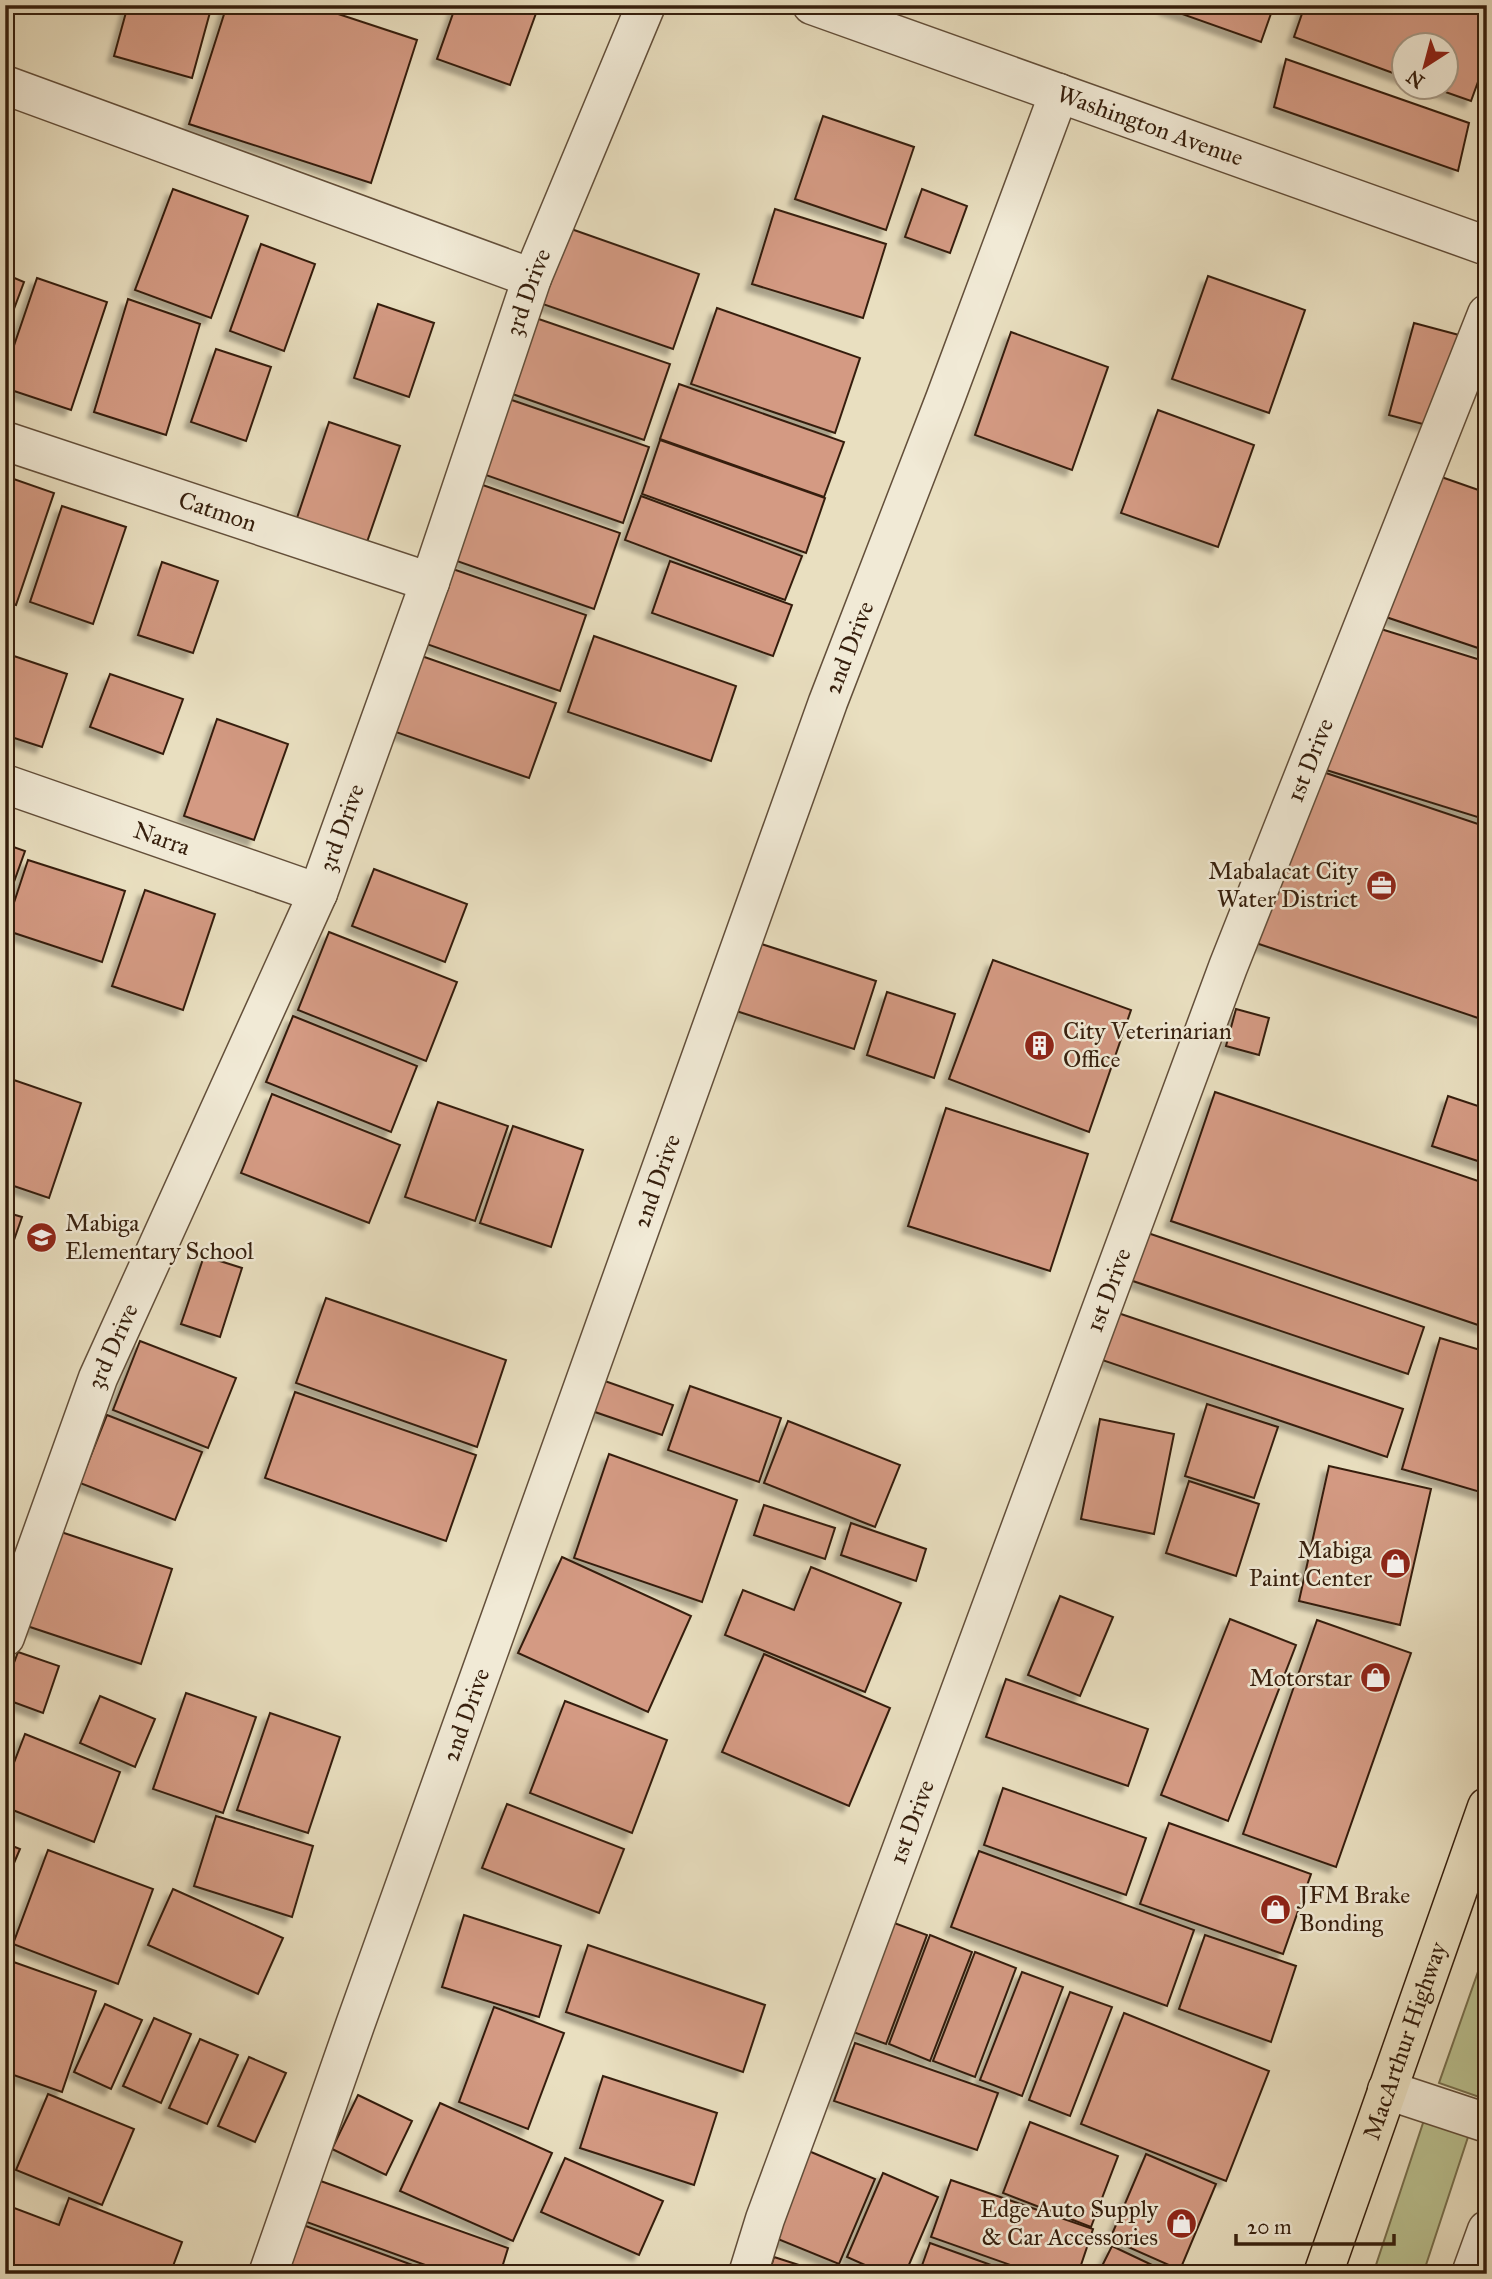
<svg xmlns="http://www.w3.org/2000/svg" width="1492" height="2279" font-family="'IM FELL Great Primer',serif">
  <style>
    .green { fill: #bac190; stroke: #78704e; stroke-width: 2 }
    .building { fill: #d49a83; stroke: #361f0d; stroke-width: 2; filter: url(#shadow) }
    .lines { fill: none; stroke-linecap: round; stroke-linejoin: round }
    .minor-casing { stroke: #634f3a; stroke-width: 41 }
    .highway-casing { stroke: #361f0d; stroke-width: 41 }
    .minor { stroke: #f1ead6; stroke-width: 38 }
    .highway { stroke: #e9dfc0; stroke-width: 38 }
    .labels { text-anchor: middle; stroke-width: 5; stroke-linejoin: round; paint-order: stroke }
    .street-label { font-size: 24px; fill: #361f0d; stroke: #f1ead6 }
    .poi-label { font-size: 24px; fill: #361f0d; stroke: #f1ead6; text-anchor: end }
  </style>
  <defs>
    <filter id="shadow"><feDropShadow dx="-6" dy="6" stdDeviation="2" flood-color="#0004"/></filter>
  </defs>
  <rect width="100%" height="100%" fill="#e9dfc0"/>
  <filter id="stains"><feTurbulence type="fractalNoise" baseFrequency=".00286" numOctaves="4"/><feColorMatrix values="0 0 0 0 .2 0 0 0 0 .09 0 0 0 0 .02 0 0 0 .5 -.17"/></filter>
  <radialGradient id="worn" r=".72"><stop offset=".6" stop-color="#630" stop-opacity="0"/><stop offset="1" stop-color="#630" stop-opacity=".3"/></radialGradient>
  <g class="green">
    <polygon points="1487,1946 1487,2086 1482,2098 1439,2083"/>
    <polygon points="1424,2120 1469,2134 1423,2274 1373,2274"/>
  </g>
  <g class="building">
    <polygon points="5,5 15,5 5,37"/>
    <polygon points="128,5 212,5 192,78 114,56"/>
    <polygon points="227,5 311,5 417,40 371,183 189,124"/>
    <polygon points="456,5 539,5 510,85 437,59"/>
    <polygon points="1166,5 1274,5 1261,42 1165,8"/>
    <polygon points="1305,5 1487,5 1487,57 1471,101 1434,88 1446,88 1446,46 1404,46 1404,77 1294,37"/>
    <polygon points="1286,59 1469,123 1458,171 1274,107"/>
    <polygon points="823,116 914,147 886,230 795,199"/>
    <polygon points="173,189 248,216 211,318 135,290"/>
    <polygon points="922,189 967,206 950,253 905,237"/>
    <polygon points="775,209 886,244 863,318 752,284"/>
    <polygon points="557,224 699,274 673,349 531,300"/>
    <polygon points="261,244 315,264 284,351 230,331"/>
    <polygon points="5,274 24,282 5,333"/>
    <polygon points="1208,276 1305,310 1269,413 1172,379"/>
    <polygon points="37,278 107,302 71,410 5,388 5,372"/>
    <polygon points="128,299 200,324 166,435 94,412"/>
    <polygon points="378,304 434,323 409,397 354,378"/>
    <polygon points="717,308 860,358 835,433 691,384"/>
    <polygon points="527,315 670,364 644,440 501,390"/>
    <polygon points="1414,323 1459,335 1434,427 1389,415"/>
    <polygon points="1011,332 1108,367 1072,470 975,435"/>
    <polygon points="216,349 271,367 246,441 191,422"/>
    <polygon points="679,384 844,442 824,497 660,439"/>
    <polygon points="506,398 649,447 623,523 480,473"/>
    <polygon points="1158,410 1254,445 1218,547 1121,513"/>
    <polygon points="329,422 400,446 367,542 297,518"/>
    <polygon points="660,440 825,498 806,553 642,494"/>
    <polygon points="1430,473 1487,493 1487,651 1383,616"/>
    <polygon points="5,476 54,493 16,605 5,602"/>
    <polygon points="477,483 620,533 594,609 451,559"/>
    <polygon points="641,496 802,556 785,600 625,540"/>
    <polygon points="62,506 126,527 93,624 30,602"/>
    <polygon points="670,561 792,605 773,656 652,613"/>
    <polygon points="162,562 218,581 193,653 138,635"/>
    <polygon points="444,566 586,615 560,691 418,641"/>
    <polygon points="1368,625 1487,662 1487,820 1323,769"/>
    <polygon points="594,636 736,686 711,761 568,712"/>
    <polygon points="5,653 67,674 42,747 5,735"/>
    <polygon points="413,653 556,703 529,778 387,729"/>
    <polygon points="110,674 183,699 163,754 90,727"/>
    <polygon points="217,719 288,744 254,840 184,816"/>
    <polygon points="1314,769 1487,827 1487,1021 1256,943"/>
    <polygon points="5,844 25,851 5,907"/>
    <polygon points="28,860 125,891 102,962 5,930"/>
    <polygon points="374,869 467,904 445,962 352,926"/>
    <polygon points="145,890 215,914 183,1010 112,986"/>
    <polygon points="329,932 457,982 426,1061 298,1010"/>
    <polygon points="749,940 876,981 854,1049 727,1008"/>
    <polygon points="993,960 1131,1010 1089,1132 949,1079"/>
    <polygon points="887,992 955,1014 934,1078 867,1055"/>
    <polygon points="1236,1009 1269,1018 1259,1055 1226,1046"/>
    <polygon points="293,1016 417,1066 391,1132 266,1082"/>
    <polygon points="8,1078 81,1103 49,1198 5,1183 5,1084"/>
    <polygon points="1215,1092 1487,1184 1487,1328 1171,1221"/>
    <polygon points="272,1094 400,1145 369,1223 241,1173"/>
    <polygon points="1448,1096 1487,1109 1487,1164 1432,1146"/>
    <polygon points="438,1102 508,1126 475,1221 405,1197"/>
    <polygon points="946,1108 1088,1154 1050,1271 908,1226"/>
    <polygon points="513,1126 583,1150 551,1247 480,1223"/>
    <polygon points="5,1212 22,1217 5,1266"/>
    <polygon points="1139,1230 1424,1327 1408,1374 1124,1278"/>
    <polygon points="204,1256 242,1268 220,1337 181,1324"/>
    <polygon points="326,1298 506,1360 477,1447 296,1383"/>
    <polygon points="1118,1313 1403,1409 1387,1457 1102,1360"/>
    <polygon points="1440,1338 1487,1352 1487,1494 1402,1469"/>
    <polygon points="140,1341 236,1378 208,1448 113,1410"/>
    <polygon points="602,1380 673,1405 662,1435 592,1411"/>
    <polygon points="690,1386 781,1418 759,1482 668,1450"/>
    <polygon points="295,1392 476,1455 446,1541 265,1478"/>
    <polygon points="1207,1404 1278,1427 1254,1498 1185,1476"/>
    <polygon points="107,1415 202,1452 175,1520 80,1483"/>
    <polygon points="1100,1419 1174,1434 1154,1534 1081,1519"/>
    <polygon points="788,1421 900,1465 875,1527 764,1483"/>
    <polygon points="609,1454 737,1500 702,1602 574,1558"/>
    <polygon points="1329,1466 1431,1489 1400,1625 1299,1601"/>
    <polygon points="1189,1481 1259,1504 1236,1576 1166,1553"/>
    <polygon points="764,1505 835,1528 825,1559 754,1535"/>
    <polygon points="851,1523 926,1549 916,1581 841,1555"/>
    <polygon points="52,1529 172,1569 141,1664 21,1624"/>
    <polygon points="562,1557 691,1616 648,1712 518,1653"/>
    <polygon points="811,1567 901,1603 865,1692 725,1635 743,1590 794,1610"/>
    <polygon points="1060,1596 1113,1617 1080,1696 1028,1675"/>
    <polygon points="1230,1619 1296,1645 1228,1821 1161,1795"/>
    <polygon points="1317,1620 1411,1653 1336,1867 1243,1834"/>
    <polygon points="18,1652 59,1666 43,1713 5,1699 5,1687"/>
    <polygon points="764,1654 890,1708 849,1806 722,1752"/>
    <polygon points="1006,1679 1148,1729 1128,1786 986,1737"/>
    <polygon points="186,1693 256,1717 223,1813 153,1789"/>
    <polygon points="100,1696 155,1719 135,1767 80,1743"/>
    <polygon points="565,1701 667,1740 632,1833 530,1793"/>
    <polygon points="270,1713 340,1737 308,1833 237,1810"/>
    <polygon points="25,1734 120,1772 94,1842 5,1807 5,1786"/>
    <polygon points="1003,1788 1146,1838 1126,1895 984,1845"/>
    <polygon points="507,1804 624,1849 599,1913 482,1868"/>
    <polygon points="216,1816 313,1846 292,1917 194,1886"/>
    <polygon points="1169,1823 1311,1874 1283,1954 1140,1904"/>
    <polygon points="5,1843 20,1849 5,1884"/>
    <polygon points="48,1850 153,1889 118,1984 13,1944"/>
    <polygon points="979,1851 1194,1930 1167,2006 951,1927"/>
    <polygon points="173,1889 283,1938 258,1994 148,1945"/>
    <polygon points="464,1915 561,1946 539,2017 442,1987"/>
    <polygon points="886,1920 927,1935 886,2044 845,2029"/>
    <polygon points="930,1935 972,1952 930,2061 889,2044"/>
    <polygon points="1205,1935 1296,1966 1271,2042 1179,2009"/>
    <polygon points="588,1945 765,2005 743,2072 566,2012"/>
    <polygon points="975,1952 1016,1968 975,2077 933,2061"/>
    <polygon points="5,1959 96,1991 62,2092 5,2072"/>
    <polygon points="1022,1972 1063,1987 1022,2096 980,2080"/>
    <polygon points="1070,1992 1112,2007 1070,2116 1029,2100"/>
    <polygon points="105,2004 142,2020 111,2089 74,2072"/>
    <polygon points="494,2007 564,2033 528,2129 459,2102"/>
    <polygon points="1124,2013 1269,2071 1226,2181 1081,2124"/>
    <polygon points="154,2018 191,2034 161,2103 123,2086"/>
    <polygon points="200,2039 238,2055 207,2124 169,2108"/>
    <polygon points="855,2043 998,2093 977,2150 834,2101"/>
    <polygon points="249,2057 286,2073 255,2142 218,2126"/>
    <polygon points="603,2076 717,2113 694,2185 580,2148"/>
    <polygon points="48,2094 134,2129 102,2205 16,2170"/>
    <polygon points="358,2095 412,2121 386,2175 332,2149"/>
    <polygon points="440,2103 552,2153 513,2241 400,2191"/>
    <polygon points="1030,2122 1118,2156 1091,2227 1003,2193"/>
    <polygon points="804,2149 875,2179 839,2264 768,2235"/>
    <polygon points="1146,2154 1216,2184 1180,2270 1110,2239"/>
    <polygon points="565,2158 663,2201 639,2255 541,2212"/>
    <polygon points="883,2173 938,2197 905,2274 885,2274 847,2257"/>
    <polygon points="315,2179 508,2248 500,2274 450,2274 301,2220"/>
    <polygon points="951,2180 1093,2229 1078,2274 1036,2274 931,2237"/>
    <polygon points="69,2198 182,2242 170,2274 5,2274 5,2215 9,2206 59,2225"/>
    <polygon points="303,2225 437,2274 286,2274"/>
    <polygon points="930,2243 1016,2274 919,2274"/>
    <polygon points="1112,2246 1171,2274 1098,2274"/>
    <polygon points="774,2257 827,2274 769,2274"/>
  </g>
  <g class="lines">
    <defs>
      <g id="minor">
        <path id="s1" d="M812,5L1487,246"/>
        <polyline points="5,85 532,278"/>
        <path id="s2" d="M5,441L430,582"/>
        <path id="s3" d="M5,784L318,893"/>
        <path id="s4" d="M5,1637L98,1378L318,893L430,582L532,278L646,5"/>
        <polyline points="1387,2090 1487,2123"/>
        <path id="s5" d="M268,2274L355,2025L828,702L945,399L1059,93"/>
        <path id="s6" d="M748,2274L765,2219L1228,967L1487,314"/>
        <polyline points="1471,2274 1487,2230"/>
      </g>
      <g id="highway">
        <path id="s7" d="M1323,2274L1487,1807"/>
      </g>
    </defs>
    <use href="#minor" class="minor-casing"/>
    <use href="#highway" class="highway-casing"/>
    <use href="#minor" class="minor"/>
    <use href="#highway" class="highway"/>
  </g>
  <defs>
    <symbol id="office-disc" viewBox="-11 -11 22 22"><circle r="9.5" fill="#8f2418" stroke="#f1ead6"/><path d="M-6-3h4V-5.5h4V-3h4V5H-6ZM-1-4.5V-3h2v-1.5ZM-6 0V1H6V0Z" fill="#fff"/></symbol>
    <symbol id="building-disc" viewBox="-11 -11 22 22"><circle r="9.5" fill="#8f2418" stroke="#f1ead6"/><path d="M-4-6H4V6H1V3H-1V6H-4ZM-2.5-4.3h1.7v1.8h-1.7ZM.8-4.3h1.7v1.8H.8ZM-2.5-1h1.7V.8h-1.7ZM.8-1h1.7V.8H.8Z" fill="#fff"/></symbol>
    <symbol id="school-disc" viewBox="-11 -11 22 22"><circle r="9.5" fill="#8f2418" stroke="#f1ead6"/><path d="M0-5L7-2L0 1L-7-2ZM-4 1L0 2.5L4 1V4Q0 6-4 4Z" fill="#fff"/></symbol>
    <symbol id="shop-disc" viewBox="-11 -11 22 22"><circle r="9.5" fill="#8f2418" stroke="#f1ead6"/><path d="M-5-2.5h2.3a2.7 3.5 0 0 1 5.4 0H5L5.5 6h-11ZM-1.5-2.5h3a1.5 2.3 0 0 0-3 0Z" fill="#fff"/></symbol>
  </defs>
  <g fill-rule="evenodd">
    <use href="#office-disc" x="1364" y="868" width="35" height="35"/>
    <use href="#building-disc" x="1022" y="1028" width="35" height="35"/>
    <use href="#school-disc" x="24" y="1220" width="35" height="35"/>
    <use href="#shop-disc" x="1378" y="1546" width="35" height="35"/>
    <use href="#shop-disc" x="1358" y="1660" width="35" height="35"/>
    <use href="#shop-disc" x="1258" y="1892" width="35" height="35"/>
    <use href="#shop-disc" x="1164" y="2206" width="35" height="35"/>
  </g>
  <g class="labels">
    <g class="street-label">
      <text dy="8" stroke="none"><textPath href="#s1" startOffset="359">Washington Avenue</textPath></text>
      <text dy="8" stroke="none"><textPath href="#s4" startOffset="1444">3rd Drive</textPath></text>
      <text dy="8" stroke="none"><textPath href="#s2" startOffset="224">Catmon</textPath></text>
      <text dy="8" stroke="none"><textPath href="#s5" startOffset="1727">2nd Drive</textPath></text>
      <text dy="8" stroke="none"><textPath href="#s6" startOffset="1615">1st Drive</textPath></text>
      <text dy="8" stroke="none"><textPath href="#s4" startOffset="877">3rd Drive</textPath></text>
      <text dy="8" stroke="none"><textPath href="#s3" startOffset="166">Narra</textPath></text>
      <text dy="8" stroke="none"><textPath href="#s5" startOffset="1160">2nd Drive</textPath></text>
      <text dy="8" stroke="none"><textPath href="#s6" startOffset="1048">1st Drive</textPath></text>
      <text dy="8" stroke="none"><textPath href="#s4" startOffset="310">3rd Drive</textPath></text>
      <text dy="8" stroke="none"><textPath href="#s5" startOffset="593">2nd Drive</textPath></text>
      <text dy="8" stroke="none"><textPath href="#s6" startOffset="481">1st Drive</textPath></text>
      <text dy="8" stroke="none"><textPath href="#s7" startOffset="247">MacArthur Highway</textPath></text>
    </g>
    <g class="poi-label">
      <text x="1358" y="879">Mabalacat City<tspan x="1358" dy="28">Water District</tspan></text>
      <text x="1063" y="1039" text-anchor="start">City Veterinarian<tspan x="1063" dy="28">Office</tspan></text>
      <text x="65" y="1231" text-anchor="start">Mabiga<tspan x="65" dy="28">Elementary School</tspan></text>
      <text x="1372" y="1558">Mabiga<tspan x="1372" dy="28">Paint Center</tspan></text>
      <text x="1352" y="1686">Motorstar</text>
      <text x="1299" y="1903" text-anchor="start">JFM Brake<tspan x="1299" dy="28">Bonding</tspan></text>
      <text x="1158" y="2217">Edge Auto Supply<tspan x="1158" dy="28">&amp; Car Accessories</tspan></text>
    </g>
  </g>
  <rect width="1492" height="2279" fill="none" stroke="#e9dfc0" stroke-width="28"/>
  <rect x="7" y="7" width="1478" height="2265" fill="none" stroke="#361f0d" stroke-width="3.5"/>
  <rect x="14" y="14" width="1464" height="2251" fill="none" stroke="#361f0d" stroke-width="2"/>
  <g transform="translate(1425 66) rotate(216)"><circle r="33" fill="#f1ead6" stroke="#a69986" stroke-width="2"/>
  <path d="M0-5L12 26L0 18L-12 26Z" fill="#8f2418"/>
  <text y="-10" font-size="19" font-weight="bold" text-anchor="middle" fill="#361f0d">N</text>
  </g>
  <path d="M1236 2234v10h158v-10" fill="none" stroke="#361f0d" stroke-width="3.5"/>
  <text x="1247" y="2234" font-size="21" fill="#361f0d" stroke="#f1ead6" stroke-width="5" paint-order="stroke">20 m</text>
  <rect width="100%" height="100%" filter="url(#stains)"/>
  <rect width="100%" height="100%" fill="url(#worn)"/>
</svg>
